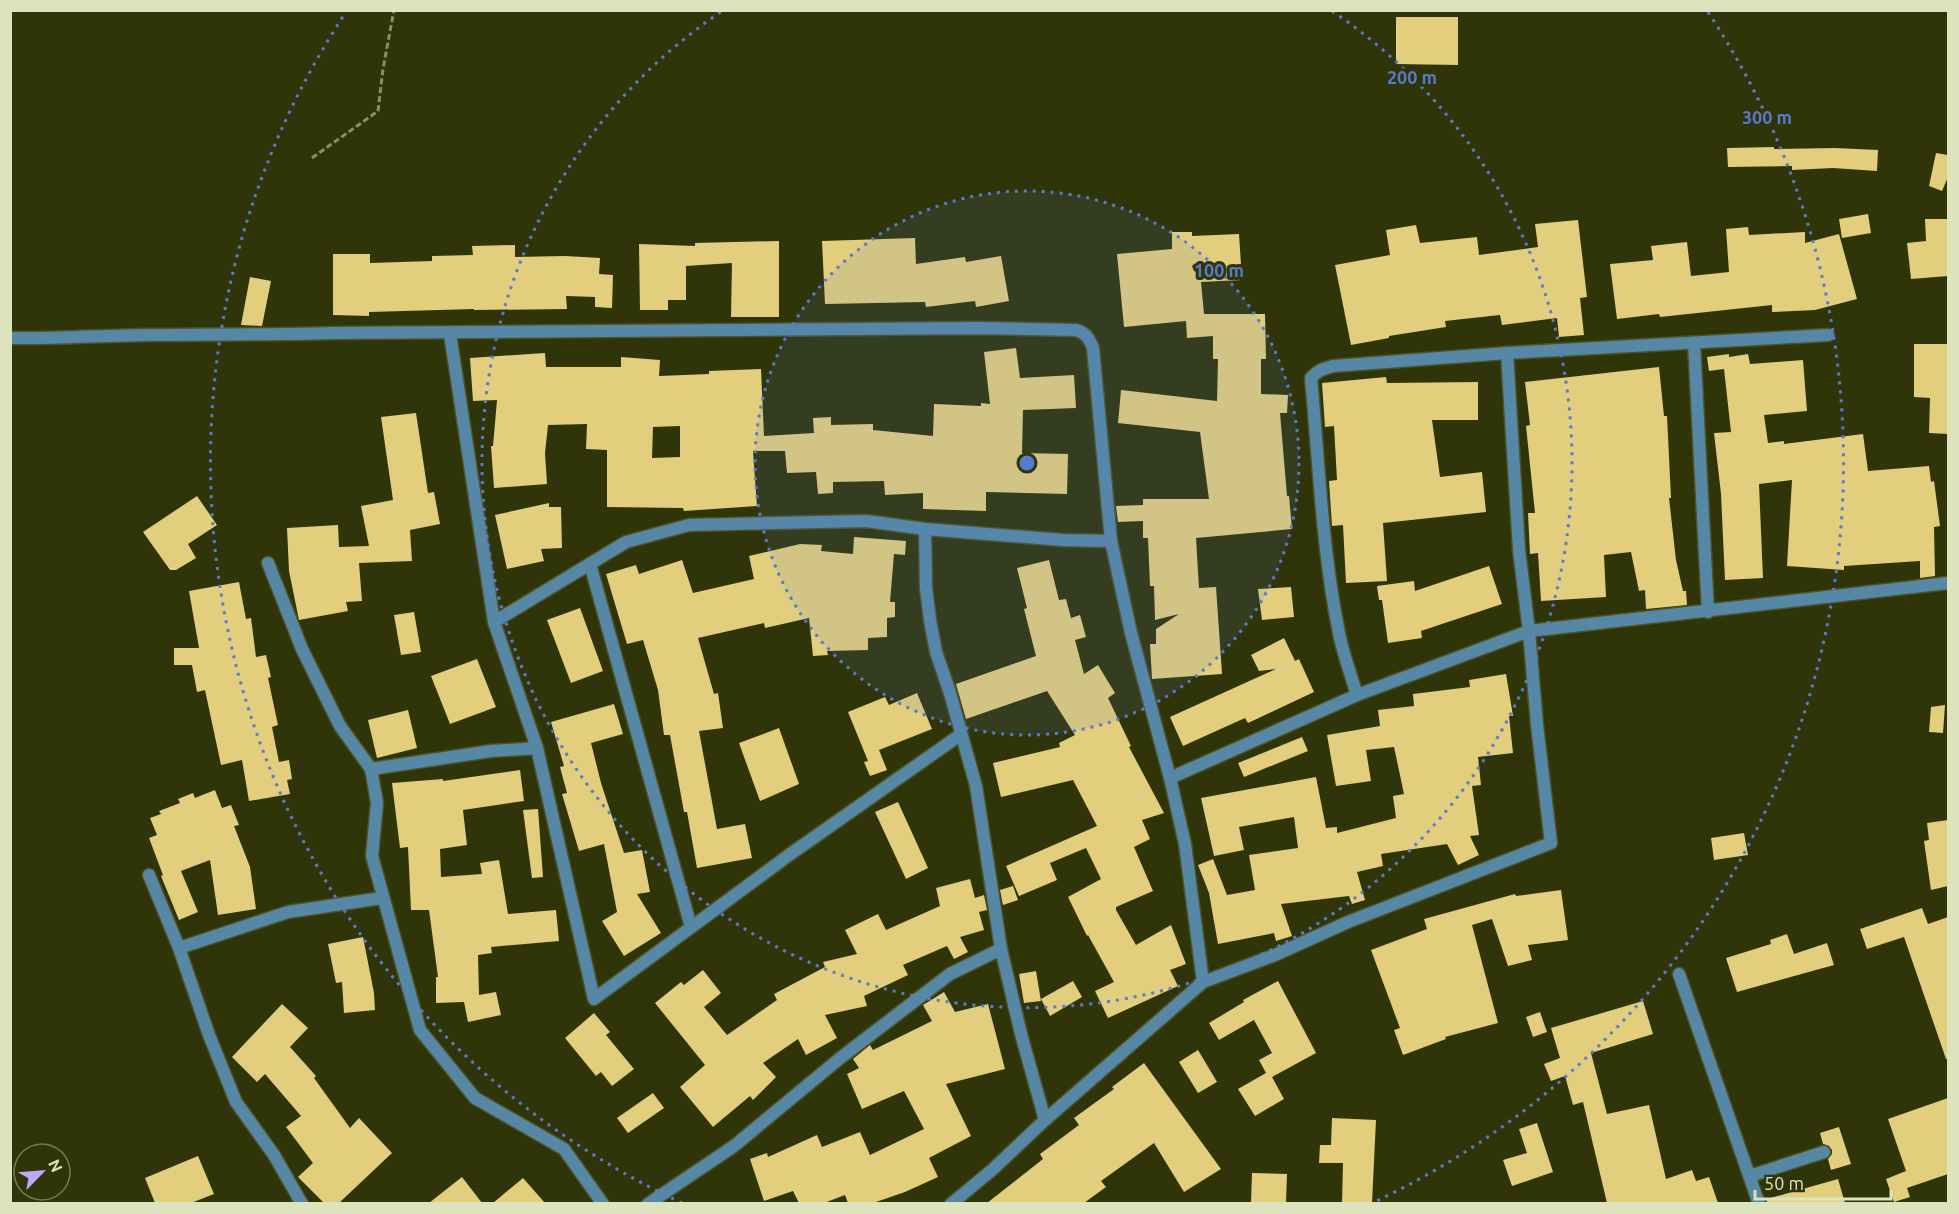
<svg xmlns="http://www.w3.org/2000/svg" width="1959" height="1214" font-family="Ubuntu,sans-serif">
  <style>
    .building { fill: #e2ce7c; fill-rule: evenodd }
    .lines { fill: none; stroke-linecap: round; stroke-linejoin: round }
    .minor-casing { stroke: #4c5126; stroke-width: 15 }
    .path { stroke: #888f65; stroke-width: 3; stroke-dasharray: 6 3; stroke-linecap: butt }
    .minor { stroke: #5688a5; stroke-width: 12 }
    .ring { fill: none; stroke: #577bd0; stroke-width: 3; stroke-dasharray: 3 6 }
    .centre { fill: #577bd0; stroke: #303509; stroke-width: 3 }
    .ring-label { font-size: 18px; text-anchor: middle; font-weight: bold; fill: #577bd0; stroke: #303509; stroke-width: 6; stroke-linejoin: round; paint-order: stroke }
  </style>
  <rect width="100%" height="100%" fill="#303509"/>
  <g class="building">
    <polygon points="1396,17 1458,17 1458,65 1396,64"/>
    <polygon points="1774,147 1774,149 1835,148 1878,150 1877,171 1833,168 1792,170 1792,166 1728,167 1727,148"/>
    <polygon points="1936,153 1948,155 1948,177 1942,191 1929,186"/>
    <polygon points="1868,214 1871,233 1842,238 1839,219"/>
    <polygon points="1925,219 1948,219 1948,276 1911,279 1907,243 1926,241"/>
    <polygon points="1578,220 1587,297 1580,298 1584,335 1559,337 1557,318 1502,325 1500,315 1445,321 1446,327 1389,336 1389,338 1351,345 1335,265 1390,255 1386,230 1416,225 1420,243 1477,237 1479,255 1538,247 1535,224"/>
    <polygon points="1748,227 1749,235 1805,232 1805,243 1839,234 1857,299 1815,310 1772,312 1772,305 1660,317 1659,314 1617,319 1610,264 1653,260 1651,246 1687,242 1691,276 1729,272 1726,229"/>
    <polygon points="1172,232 1192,232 1192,236 1239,234 1242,280 1201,282 1204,314 1265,314 1266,359 1261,359 1261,394 1288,395 1287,413 1280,413 1287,496 1289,496 1292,529 1196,538 1199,588 1216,587 1222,674 1152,679 1150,644 1156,644 1156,629 1179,614 1155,620 1154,586 1150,586 1148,538 1143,538 1143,521 1118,522 1116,506 1143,505 1143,499 1209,499 1200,432 1118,423 1121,390 1217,401 1218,359 1213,359 1213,336 1187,338 1186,321 1124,327 1117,254 1172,249"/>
    <polygon points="915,238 916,264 965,257 966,262 1001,256 1009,301 976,307 975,301 926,307 925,302 825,304 822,241"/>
    <polygon points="779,241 779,317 731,317 732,263 686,266 686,300 668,300 668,310 640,310 639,244 695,246 695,243"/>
    <polygon points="515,245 515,257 565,256 600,258 599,274 613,275 612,308 595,307 595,297 566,296 567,309 474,310 474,309 369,312 369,316 333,315 333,254 370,254 370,263 432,261 432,256 473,255 472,246"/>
    <polygon points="250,277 271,281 262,326 241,325"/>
    <polygon points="1914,344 1948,344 1948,434 1929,433 1930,398 1914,397"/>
    <path d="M1016,348L1020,378L1074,375L1076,408L1023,410L1022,453L1068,454L1067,494L986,492V511L923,509V493L885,495L884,481L833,482V493L818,494L816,472L787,473L785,451H753L757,506L684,511L683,508L607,507V450L586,449L587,424L548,425L545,453L547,484L494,488L491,446H493L497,400L473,401L470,358L545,353L546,367H621V357L660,360L659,376L709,374V371L761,369L764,436L814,433L813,418L831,417V425L873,424V430L933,436L934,404L981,406V403L990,404L984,352ZM680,426V457L652,458L653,427Z"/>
    <polygon points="1729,354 1729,357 1748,354 1750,364 1803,360 1807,411 1764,415 1768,443 1784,441 1784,444 1863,434 1868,471 1929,466 1931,482 1934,481 1940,526 1934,527 1935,576 1920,578 1920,561 1844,566 1844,570 1787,566 1792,480 1759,484 1763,578 1725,580 1721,494 1714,433 1731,432 1724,369 1709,371 1707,357"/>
    <polygon points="1659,367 1664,416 1667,416 1671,498 1669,498 1676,560 1683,591 1686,591 1687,605 1646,609 1645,590 1639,591 1631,552 1604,555 1606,597 1541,601 1538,553 1530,554 1528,513 1535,513 1526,426 1530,425 1525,382"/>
    <polygon points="1386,377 1387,383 1478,382 1478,420 1432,420 1440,477 1482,472 1486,512 1383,523 1387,581 1346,583 1343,525 1332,526 1329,481 1337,480 1334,426 1325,427 1322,383"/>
    <polygon points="416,413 428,493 434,492 440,524 410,530 412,561 359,563 362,601 346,602 348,611 299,620 289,571 287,528 338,525 339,547 369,546 361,506 393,500 381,417"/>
    <polygon points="197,496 217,525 188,544 196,558 176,570 170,570 143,532"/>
    <polygon points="549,503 549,507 561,507 562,548 541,549 544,561 507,569 495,515"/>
    <polygon points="854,537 906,541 905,555 894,554 890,602 895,602 895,617 887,618 887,637 868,638 868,650 827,651 828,655 813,656 809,618 765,628 764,623 698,638 714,694 718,693 723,728 699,731 717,829 745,824 752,858 697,868 687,812 684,812 670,735 664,735 658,690 643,640 627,644 606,574 636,565 639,574 682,560 693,593 754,579 749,556 800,544 822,545 821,551 853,554"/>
    <polygon points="1049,560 1059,600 1066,599 1071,618 1080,615 1086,637 1075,640 1084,674 1098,665 1115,693 1108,698 1131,746 1129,747 1164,813 1142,820 1150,839 1134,847 1153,891 1116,907 1116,910 1136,945 1171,925 1186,964 1170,970 1178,986 1108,1018 1095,991 1114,982 1088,935 1087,936 1068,897 1101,879 1086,848 1050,863 1057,880 1019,896 1006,866 1097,826 1073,780 1001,797 993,763 1060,747 1059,743 1075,735 1047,691 966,719 956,684 1036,656 1024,609 1027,608 1017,568"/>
    <polygon points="1489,566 1502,604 1421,631 1422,638 1388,643 1382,600 1379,600 1377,586 1414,581 1415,591"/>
    <polygon points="239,582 246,619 251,618 256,657 266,655 271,677 268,678 278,725 272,727 279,762 289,760 292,779 287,780 290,794 249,801 242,760 221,765 205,690 197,692 192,665 174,665 174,648 199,648 189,591"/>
    <polygon points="1291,587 1294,617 1262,620 1258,589"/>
    <polygon points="580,608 603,671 571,683 547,620"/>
    <polygon points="414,612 421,652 401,655 394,615"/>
    <polygon points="1284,638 1295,661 1299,659 1314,692 1248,723 1245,718 1183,746 1170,717 1276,669 1259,671 1251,655"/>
    <polygon points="477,659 496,707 450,724 431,676"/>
    <polygon points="1506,674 1513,716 1509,716 1513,753 1478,757 1481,785 1472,786 1479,835 1470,836 1479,855 1458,865 1447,844 1381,854 1383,866 1357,872 1365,900 1352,904 1349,896 1281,904 1292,936 1276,941 1274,933 1218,944 1209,893 1198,865 1213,859 1227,895 1255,890 1249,855 1298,848 1294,817 1239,827 1244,850 1214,856 1201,798 1316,777 1326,828 1337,827 1337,833 1396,818 1393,796 1404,794 1394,747 1366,750 1371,781 1336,786 1327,735 1380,726 1378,710 1414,706 1413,694 1470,687 1469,680"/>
    <polygon points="917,693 932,729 879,750 887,770 870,776 864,762 868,761 848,712 885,697 889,705"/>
    <polygon points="614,704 623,734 591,743 601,783 624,853 642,850 650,892 637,894 661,933 624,956 602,921 617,912 604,844 579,851 562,794 567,793 560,767 564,766 551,722"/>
    <polygon points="1945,705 1943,733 1929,732 1931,707"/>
    <polygon points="408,710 417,748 377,758 368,720"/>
    <polygon points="779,728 799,784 760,801 739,743"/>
    <polygon points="1302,737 1308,751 1244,777 1238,763"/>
    <polygon points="520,770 524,801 463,810 467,845 440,849 441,877 482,874 480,863 499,860 508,914 556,910 559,941 491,947 492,953 478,955 479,995 496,992 501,1015 468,1022 464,1002 436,1003 436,977 438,977 429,910 411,910 408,847 400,848 392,783 443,779 443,781"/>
    <polygon points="215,790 222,808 231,805 239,825 234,826 250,867 256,909 218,915 210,860 181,871 198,912 179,920 161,876 163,875 149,838 157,835 150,818 161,814 159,811 180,803 178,799 193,793 195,798"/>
    <polygon points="898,802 928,868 906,879 875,812"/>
    <polygon points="538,809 543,877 532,878 523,810"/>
    <polygon points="1948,820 1948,886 1931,890 1924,841 1929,840 1927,823"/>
    <polygon points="1744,833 1748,855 1714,860 1711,838"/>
    <polygon points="970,879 975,898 984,895 987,910 979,912 984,930 960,937 968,952 954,959 947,946 903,965 908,975 864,996 867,1006 825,1015 837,1038 806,1055 798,1039 763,1063 776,1077 753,1100 750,1096 713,1127 680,1087 705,1065 655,1003 681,982 684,985 703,970 721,993 704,1007 727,1035 777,1000 774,994 825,967 823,962 857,954 845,930 878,914 886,930 940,906 936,888"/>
    <polygon points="1013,886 1018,900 1003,905 1000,890"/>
    <polygon points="1561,890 1568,940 1528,945 1532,960 1508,966 1492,919 1472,925 1498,1023 1445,1037 1446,1039 1403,1055 1394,1030 1400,1028 1371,950 1427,929 1424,919 1515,894 1516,896"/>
    <polygon points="1922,908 1928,924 1948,917 1948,1059 1946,1059 1904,937 1867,949 1860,929"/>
    <polygon points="1787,934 1794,954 1827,943 1834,965 1737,992 1726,958 1771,944 1770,940"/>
    <polygon points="363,937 374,993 375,1010 344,1013 342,982 336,983 328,944"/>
    <polygon points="1036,971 1041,1001 1024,1003 1019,974"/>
    <polygon points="1073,981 1082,997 1050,1016 1041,999"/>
    <polygon points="1278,981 1316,1053 1272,1077 1284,1099 1255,1116 1238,1089 1266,1073 1259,1060 1272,1053 1254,1020 1219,1040 1209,1023 1244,1002 1243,1000"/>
    <polygon points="944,992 955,1012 988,1004 1005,1069 946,1084 971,1136 929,1158 938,1177 905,1192 873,1203 848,1203 845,1195 824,1203 799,1203 793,1191 764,1201 750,1159 767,1153 768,1157 817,1135 822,1147 860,1132 870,1155 924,1129 904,1091 862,1109 847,1074 859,1068 853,1059 870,1045 873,1050 932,1021 923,1005"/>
    <polygon points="1643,1001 1653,1034 1591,1053 1607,1114 1649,1105 1666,1179 1692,1170 1696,1181 1709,1177 1718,1203 1607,1203 1583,1102 1573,1105 1565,1076 1551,1081 1544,1064 1560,1058 1551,1028"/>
    <polygon points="282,1004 308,1028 290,1047 316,1076 314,1078 350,1128 359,1118 392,1153 339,1203 324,1203 298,1177 313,1163 286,1127 301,1116 265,1074 257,1082 232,1057"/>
    <polygon points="1540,1012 1547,1032 1533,1037 1526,1017"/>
    <polygon points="594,1013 610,1032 606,1035 634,1069 612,1086 601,1072 596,1076 565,1038"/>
    <polygon points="1198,1050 1217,1082 1198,1093 1179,1062"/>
    <polygon points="1144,1063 1221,1169 1184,1192 1154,1143 1101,1181 1106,1187 1084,1203 987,1203 1043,1159 1040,1154 1079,1125 1074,1118 1114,1089 1112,1087"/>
    <polygon points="653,1093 664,1108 628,1133 617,1118"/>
    <polygon points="1948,1098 1948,1174 1907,1188 1910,1197 1894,1202 1886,1179 1906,1171 1888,1119"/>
    <polygon points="1332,1118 1376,1120 1372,1203 1342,1203 1343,1163 1319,1163 1320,1145 1331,1145"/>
    <polygon points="1537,1123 1553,1172 1512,1186 1503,1160 1527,1153 1519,1129"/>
    <polygon points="1839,1127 1851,1164 1831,1170 1828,1159 1832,1154 1832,1150 1829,1146 1823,1144 1820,1133"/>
    <polygon points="198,1156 214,1194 191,1203 155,1203 145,1178"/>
    <polygon points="1252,1173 1287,1174 1286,1203 1251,1203"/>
    <polygon points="462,1177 482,1203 429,1203"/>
    <polygon points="523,1178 545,1203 493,1203"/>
    <polygon points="1838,1179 1845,1203 1767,1203 1767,1199"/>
  </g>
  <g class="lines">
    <defs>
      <g id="minor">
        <polyline points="450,334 494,622 537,748 594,999 789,855 960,735"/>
        <path d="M10,338C58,339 106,335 153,335C213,334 273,335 333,333L978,328L1076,330C1086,333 1089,338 1093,348L1111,541L1131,633L1170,778L1185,844L1203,982"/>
        <polyline points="1694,343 1708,612"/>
        <polyline points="925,529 926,588 930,620 936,652 950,693 976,786 1001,949 1021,1034 1045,1120"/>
        <polyline points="268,563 302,649 340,726 371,769 377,803 372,856 420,1030 475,1098 564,1149 603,1204"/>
        <polyline points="590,564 691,927"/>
        <polyline points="494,622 626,542 689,525 866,521 925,529 1063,540 1111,541"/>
        <path d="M1357,695C1351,675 1343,654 1339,633C1322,550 1319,463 1311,378C1318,370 1323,369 1333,366L1507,353L1828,335"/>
        <polyline points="371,769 491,751 537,748"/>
        <polyline points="1170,778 1357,695 1529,631 1948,583"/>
        <polyline points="149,875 179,948 209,1035 236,1102 274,1155 302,1204"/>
        <polyline points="179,948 288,912 382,898"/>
        <polyline points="1679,974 1759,1204"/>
        <polyline points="1750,1176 1824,1152"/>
        <polyline points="648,1204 734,1146 839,1059 950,974 1001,949"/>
        <polyline points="951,1204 992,1170 1045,1120 1203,982 1275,955 1348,922 1551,843 1537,725 1529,631 1519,550 1507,353"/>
      </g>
    </defs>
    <use href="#minor" class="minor-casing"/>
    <polyline class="path" points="312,158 378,111 383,69 394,10"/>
    <use href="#minor" class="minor"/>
  </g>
  <circle cx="1027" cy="463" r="272" fill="#577bd0" fill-opacity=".12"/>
  <g class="ring">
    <circle cx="1027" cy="463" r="272"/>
    <path d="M1332 11A545 545 0 1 1 722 11"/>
    <path d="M682 1203A817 817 0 0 1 346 12M1708 12A817 817 0 0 1 1372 1203"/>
  </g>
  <circle cx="1027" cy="463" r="9" class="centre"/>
  <g class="ring-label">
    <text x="1412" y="84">200 m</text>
    <text x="1767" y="124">300 m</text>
    <text x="1219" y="277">100 m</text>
  </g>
  <rect width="1959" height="1214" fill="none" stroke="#dde4bd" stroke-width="24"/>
  <g transform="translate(42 1172) rotate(65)"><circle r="28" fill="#303509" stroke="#757b51" stroke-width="1.5"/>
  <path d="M0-4.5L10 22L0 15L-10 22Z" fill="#bda9f5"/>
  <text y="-9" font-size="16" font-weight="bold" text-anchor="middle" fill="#dde4bd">N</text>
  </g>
  <path d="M1755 1190v9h136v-9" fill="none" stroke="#dde4bd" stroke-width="3"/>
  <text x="1764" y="1190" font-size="18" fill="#dde4bd" stroke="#303509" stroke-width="4.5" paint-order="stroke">50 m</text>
</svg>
